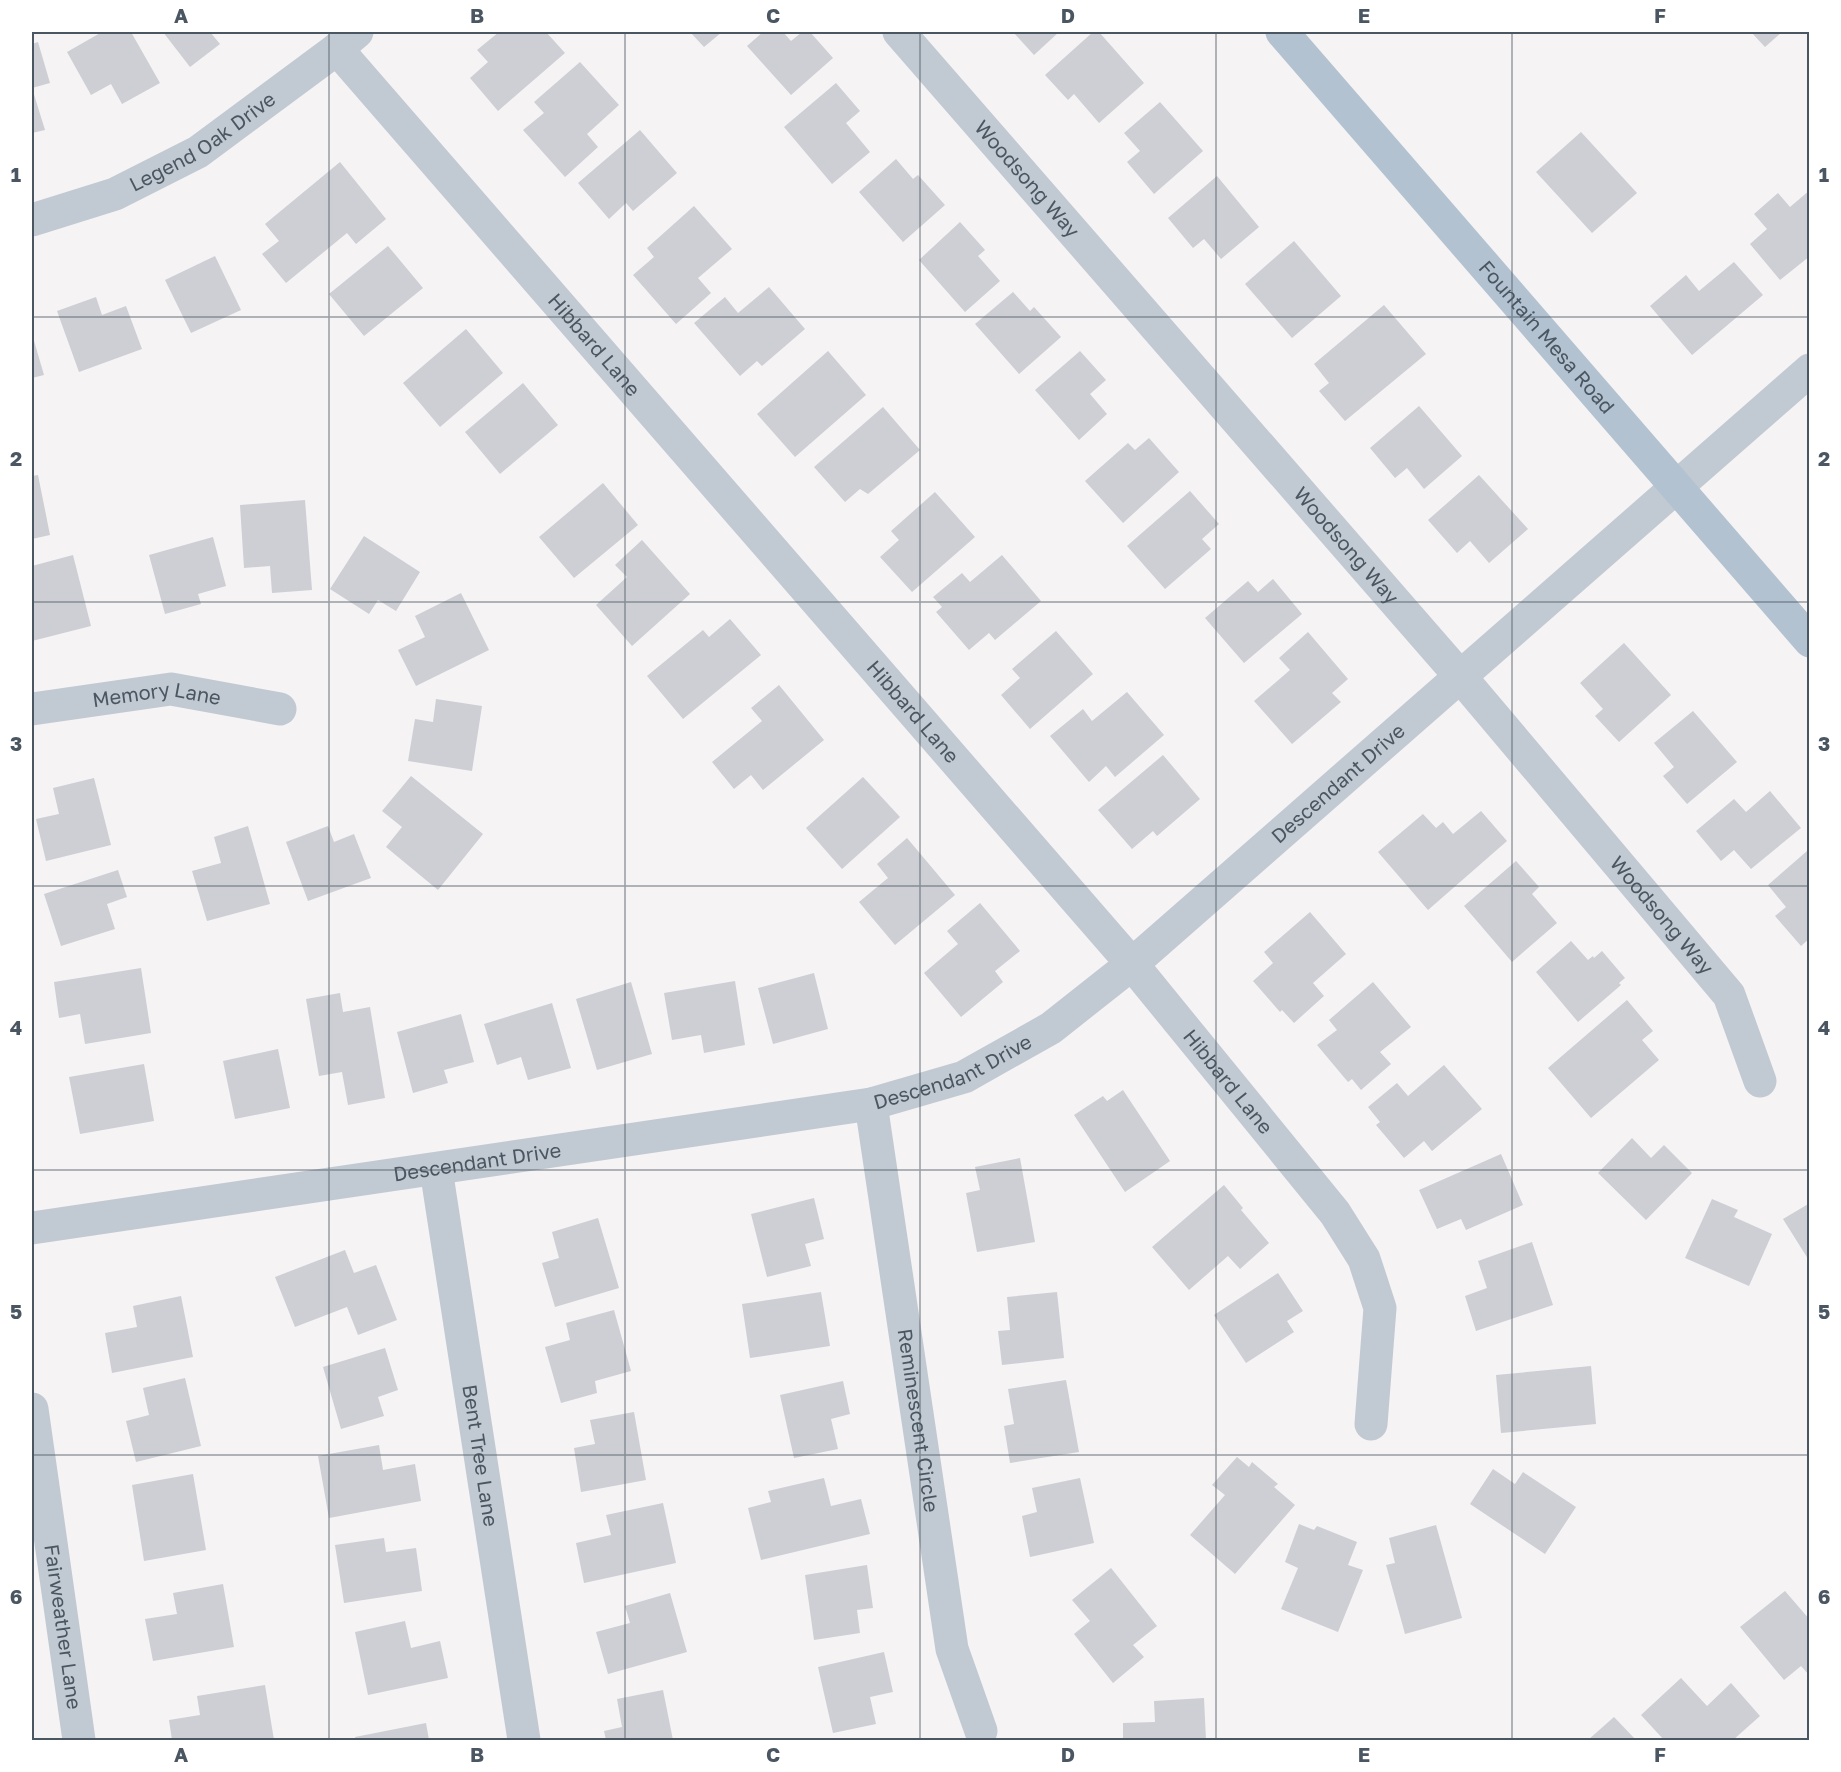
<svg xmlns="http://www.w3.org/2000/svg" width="1841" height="1772" font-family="'Golos Text',sans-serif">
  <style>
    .building { fill: #cdcfd5 }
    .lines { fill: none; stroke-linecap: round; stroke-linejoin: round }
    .minor { stroke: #c1cad2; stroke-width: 33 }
    .major { stroke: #b3c2d1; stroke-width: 33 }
    .grid { fill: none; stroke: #4a5661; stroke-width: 1.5; stroke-opacity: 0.55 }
    .labels { text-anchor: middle; stroke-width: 5; stroke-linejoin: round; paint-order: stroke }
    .street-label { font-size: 20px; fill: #4a5661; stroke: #fff }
    .neatline { fill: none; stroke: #4a5661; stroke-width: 2 }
    .grid-label { font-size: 20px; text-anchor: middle; font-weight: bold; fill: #4a5661 }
  </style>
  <rect width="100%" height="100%" fill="#f5f3f3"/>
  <g class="building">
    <polygon points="102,32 131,32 160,83 122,104 111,84 91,95 67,52"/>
    <polygon points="163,32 210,32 220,44 190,67"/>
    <polygon points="499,32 546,32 565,53 498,111 470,78 488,62 477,50"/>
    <polygon points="690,32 722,32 704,47"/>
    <polygon points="763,32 783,32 791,41 802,32 810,32 833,58 791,95 747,46"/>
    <polygon points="1013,32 1059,32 1034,55"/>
    <polygon points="1093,32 1099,32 1144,83 1099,123 1074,94 1068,100 1045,75"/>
    <polygon points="1751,32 1782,32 1765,47"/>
    <polygon points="38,42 50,83 32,88 45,130 32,133 32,44"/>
    <polygon points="580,62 619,105 587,134 598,147 565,177 523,130 544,113 534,102"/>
    <polygon points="836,83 860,111 846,123 870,152 832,184 784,127"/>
    <polygon points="1160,102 1203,151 1154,194 1127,162 1140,151 1124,133"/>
    <polygon points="640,130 677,173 633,211 626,203 609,219 578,183"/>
    <polygon points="1581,132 1637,193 1592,233 1536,172"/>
    <polygon points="896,159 913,179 918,175 945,205 903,242 859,192"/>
    <polygon points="340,162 386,219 356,244 347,233 286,283 262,254 279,241 265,224"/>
    <polygon points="1217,176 1259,227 1221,259 1204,239 1193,248 1168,218"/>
    <polygon points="1810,190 1810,256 1780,280 1750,244 1767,229 1754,214 1778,193 1790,207"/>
    <polygon points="694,206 732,249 698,278 711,293 676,324 633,275 654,257 647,248"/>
    <polygon points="960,222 985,250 978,256 1000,281 965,312 919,260"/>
    <polygon points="1294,241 1341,296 1292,338 1245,284"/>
    <polygon points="388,246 423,288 364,336 329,294"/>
    <polygon points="215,256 241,310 191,333 165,280"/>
    <polygon points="1734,262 1763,295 1692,355 1650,306 1686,275 1699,291"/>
    <polygon points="769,287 805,329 762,366 757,361 740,376 694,323 725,297 738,313"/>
    <polygon points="1013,292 1030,311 1034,307 1061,337 1019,374 975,324"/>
    <polygon points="96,297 102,315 126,306 142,349 79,372 57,311"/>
    <polygon points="1384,305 1426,354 1345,421 1319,391 1329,383 1314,364"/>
    <polygon points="466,329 503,373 440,427 403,383"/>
    <polygon points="32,334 44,375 32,378"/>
    <polygon points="828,351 866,395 795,457 757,414"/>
    <polygon points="1080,351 1106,380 1090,394 1107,414 1079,440 1035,390"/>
    <polygon points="523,383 558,425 500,474 465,432"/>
    <polygon points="1419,406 1462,456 1424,489 1407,468 1395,478 1370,448"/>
    <polygon points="883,407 920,450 868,494 860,489 845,502 814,467"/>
    <polygon points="1149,438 1179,472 1123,523 1085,481 1128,443 1135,450"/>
    <polygon points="38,475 50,535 32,539 32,476"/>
    <polygon points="1479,475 1528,529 1489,563 1470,541 1457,553 1428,520"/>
    <polygon points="603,483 638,525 574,578 539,537"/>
    <polygon points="1190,491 1219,524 1202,539 1211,549 1165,589 1127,546"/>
    <polygon points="935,492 975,537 912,592 880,557 899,540 891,531"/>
    <polygon points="305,500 312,590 272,593 270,566 244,568 240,505"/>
    <polygon points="364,536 420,572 396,611 378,600 369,614 330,589"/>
    <polygon points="213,537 226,586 198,594 201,604 165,614 149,555"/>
    <polygon points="642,540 690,594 632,646 596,605 627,577 615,565"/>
    <polygon points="73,555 91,626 32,641 32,566"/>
    <polygon points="1002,555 1041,601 995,640 989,633 969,650 936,612 942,607 933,597 962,573 970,582"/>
    <polygon points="1273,579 1302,614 1244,663 1205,618 1248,581 1258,592"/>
    <polygon points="461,593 489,650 416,686 398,650 425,637 415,616"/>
    <polygon points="730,619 761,655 683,719 647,676 703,630 709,637"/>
    <polygon points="1056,631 1093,674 1030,729 1001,695 1020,678 1012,669"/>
    <polygon points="1308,632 1348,679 1332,693 1341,702 1292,744 1254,701 1290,670 1279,658"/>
    <polygon points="1624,643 1671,695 1619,742 1595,716 1603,709 1580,683"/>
    <polygon points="779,685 824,740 763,790 751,775 734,789 712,762 762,721 751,708"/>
    <polygon points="1127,692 1164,735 1115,777 1106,766 1089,782 1050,736 1083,709 1092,721"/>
    <polygon points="436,699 482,706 472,771 408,761 415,719 433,722"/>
    <polygon points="1693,711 1737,762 1687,804 1663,776 1674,767 1654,743"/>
    <polygon points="1163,755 1200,799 1157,836 1153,831 1132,849 1098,810"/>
    <polygon points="411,776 483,834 438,890 386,847 402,827 382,811"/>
    <polygon points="863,777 900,817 842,869 806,828"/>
    <polygon points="94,778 111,845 46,861 36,819 59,814 53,788"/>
    <polygon points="1770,791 1801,828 1751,869 1734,850 1721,861 1696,831 1734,799 1746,812"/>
    <polygon points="1481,811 1507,841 1428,910 1378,852 1423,814 1436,828 1443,822 1453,834"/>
    <polygon points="248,826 270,904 207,921 192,871 221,863 214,837"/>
    <polygon points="328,826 334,842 354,834 371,878 308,901 286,842"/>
    <polygon points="907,838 955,895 895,945 859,902 888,878 877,864"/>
    <polygon points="1807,851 1810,854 1810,938 1801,946 1775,916 1786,907 1768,885"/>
    <polygon points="1516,861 1539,887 1532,894 1557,923 1512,962 1464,906"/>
    <polygon points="118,870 127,897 107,904 115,929 61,946 44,894"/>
    <polygon points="980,903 1020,951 995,971 1003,982 961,1017 924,973 958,944 947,931"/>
    <polygon points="1310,912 1346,954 1313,983 1324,996 1294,1023 1282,1010 1280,1012 1253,981 1273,963 1264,952"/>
    <polygon points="1571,941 1588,960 1593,956 1594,958 1602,951 1625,978 1619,983 1621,985 1578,1022 1536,972"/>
    <polygon points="141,968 151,1033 85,1044 80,1014 59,1018 54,982"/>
    <polygon points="814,973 828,1029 773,1044 758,988"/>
    <polygon points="735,981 745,1045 704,1053 701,1035 672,1040 664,993"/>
    <polygon points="631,982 652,1054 597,1070 576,999"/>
    <polygon points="1373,982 1411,1027 1380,1052 1391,1064 1361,1090 1352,1079 1348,1082 1317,1045 1337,1030 1329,1020"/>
    <polygon points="340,993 343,1012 370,1007 385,1098 348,1105 342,1072 319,1076 306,999"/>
    <polygon points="1627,1000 1653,1031 1642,1040 1659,1060 1591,1118 1548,1068"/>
    <polygon points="552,1003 571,1068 528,1080 521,1057 497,1065 484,1024"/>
    <polygon points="461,1014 474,1062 444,1070 448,1083 413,1093 397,1032"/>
    <polygon points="278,1049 290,1108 235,1119 223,1061"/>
    <polygon points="144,1064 154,1121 80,1134 69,1077"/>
    <polygon points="1444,1065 1482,1109 1432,1151 1424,1141 1404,1158 1376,1125 1380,1122 1368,1107 1397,1083 1408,1096"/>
    <polygon points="1123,1090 1170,1161 1125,1192 1074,1115 1103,1096 1107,1101"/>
    <polygon points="1632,1138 1651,1158 1664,1145 1692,1173 1646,1220 1598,1173"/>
    <polygon points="1501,1154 1523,1205 1466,1230 1461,1219 1437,1229 1419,1190"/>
    <polygon points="1020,1158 1035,1242 977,1252 966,1193 980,1190 975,1167"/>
    <polygon points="1224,1185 1243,1208 1241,1210 1269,1243 1240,1269 1228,1256 1189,1290 1152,1247"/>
    <polygon points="814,1198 824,1239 805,1244 811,1266 767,1277 751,1214"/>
    <polygon points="1712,1199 1738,1210 1734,1217 1772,1234 1749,1286 1685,1258"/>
    <polygon points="1810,1203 1810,1262 1783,1219"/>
    <polygon points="598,1218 619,1288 555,1307 542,1263 559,1258 552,1232"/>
    <polygon points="1532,1242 1553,1305 1476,1331 1465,1296 1487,1288 1478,1261"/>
    <polygon points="345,1250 354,1273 376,1265 397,1320 358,1335 347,1307 295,1327 275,1277"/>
    <polygon points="1278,1273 1303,1311 1287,1321 1294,1332 1246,1363 1214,1315"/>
    <polygon points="821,1292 830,1346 750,1358 742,1304"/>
    <polygon points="1057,1292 1064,1358 1002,1365 998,1331 1010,1330 1007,1297"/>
    <polygon points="181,1296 193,1357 112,1373 105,1333 137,1327 133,1306"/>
    <polygon points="614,1310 631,1371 595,1381 597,1393 561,1403 545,1347 570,1340 566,1323"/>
    <polygon points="385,1348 398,1390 378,1397 384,1416 341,1429 323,1367"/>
    <polygon points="1591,1366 1596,1424 1501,1433 1496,1375"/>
    <polygon points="185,1378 201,1446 136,1462 126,1421 149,1415 143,1388"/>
    <polygon points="1066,1380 1079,1452 1010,1463 1004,1426 1014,1424 1008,1389"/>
    <polygon points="843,1381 850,1414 831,1419 838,1449 794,1458 780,1395"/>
    <polygon points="634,1412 646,1480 581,1492 574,1448 595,1444 590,1420"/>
    <polygon points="379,1445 383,1470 415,1464 421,1501 329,1518 318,1456"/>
    <polygon points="1237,1457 1249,1467 1252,1462 1278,1484 1274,1487 1295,1505 1235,1574 1190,1535 1225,1495 1212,1485"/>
    <polygon points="1493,1469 1515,1484 1523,1472 1576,1507 1545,1554 1470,1504"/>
    <polygon points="193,1474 206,1550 144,1561 132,1485"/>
    <polygon points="824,1478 831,1506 861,1499 870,1534 761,1560 748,1508 771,1502 768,1491"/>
    <polygon points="1080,1478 1094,1543 1030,1557 1022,1516 1037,1512 1032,1488"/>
    <polygon points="663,1503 676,1563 584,1583 576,1543 611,1535 606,1515"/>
    <polygon points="1299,1524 1314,1530 1317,1526 1357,1542 1348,1565 1363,1570 1338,1632 1281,1609 1298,1568 1285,1562"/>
    <polygon points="1436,1525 1462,1618 1405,1634 1386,1565 1395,1563 1389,1538"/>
    <polygon points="384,1538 386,1552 416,1548 422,1591 344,1603 335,1545"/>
    <polygon points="867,1565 873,1608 857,1610 860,1633 814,1640 805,1575"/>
    <polygon points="1111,1568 1157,1626 1133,1645 1144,1657 1113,1683 1074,1634 1090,1621 1072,1600"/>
    <polygon points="223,1584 234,1647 153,1661 145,1619 177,1614 173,1593"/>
    <polygon points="1785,1591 1810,1620 1810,1676 1801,1666 1784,1680 1740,1627"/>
    <polygon points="670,1593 687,1652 608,1674 596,1632 630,1623 625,1606"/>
    <polygon points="405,1621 411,1648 440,1641 448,1678 368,1695 355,1632"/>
    <polygon points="884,1652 893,1692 870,1697 876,1724 833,1733 818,1667"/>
    <polygon points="1681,1678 1707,1706 1731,1683 1760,1716 1733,1740 1664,1740 1641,1715"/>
    <polygon points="265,1685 274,1740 172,1740 169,1720 200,1715 197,1696"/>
    <polygon points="663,1690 673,1740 606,1740 604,1731 622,1727 617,1699"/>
    <polygon points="1204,1698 1206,1740 1123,1740 1123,1723 1155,1722 1154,1701"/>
    <polygon points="1614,1717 1636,1740 1588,1740"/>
    <polygon points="426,1723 429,1740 356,1740 355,1737"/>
  </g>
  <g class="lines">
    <g class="minor">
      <path id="s1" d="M899,32L1459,675L1729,995L1760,1081"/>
      <path id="s2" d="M337,49L1132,964L1335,1213L1364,1259L1380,1308L1371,1424"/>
      <path id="s3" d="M32,220L115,194L198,152L337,49L357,32"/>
      <path id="s4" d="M32,709L171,689L280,709"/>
      <path id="s5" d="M871,1104L952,1649L981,1731"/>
      <path id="s6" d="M436,1169L524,1740"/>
      <path id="s7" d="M32,1228L871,1104L964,1077L1051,1028L1132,964L1810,370"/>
      <path id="s8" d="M32,1409L79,1740"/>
    </g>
    <path class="major" id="s9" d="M1282,32L1810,641"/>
  </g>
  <path class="grid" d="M329,32V1740M625,32V1740M920,32V1740M1216,32V1740M1512,32V1740M32,317H1810M32,602H1810M32,886H1810M32,1170H1810M32,1455H1810"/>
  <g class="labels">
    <g class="street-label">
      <text dy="7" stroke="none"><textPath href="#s3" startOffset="189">Legend Oak Drive</textPath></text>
      <text dy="7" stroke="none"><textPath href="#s1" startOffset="195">Woodsong Way</textPath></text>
      <text dy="7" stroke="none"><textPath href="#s9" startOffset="404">Fountain Mesa Road</textPath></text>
      <text dy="7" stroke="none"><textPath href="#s2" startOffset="392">Hibbard Lane</textPath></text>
      <text dy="7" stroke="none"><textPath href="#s1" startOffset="681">Woodsong Way</textPath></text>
      <text dy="7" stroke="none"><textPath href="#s4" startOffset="126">Memory Lane</textPath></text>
      <text dy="7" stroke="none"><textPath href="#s2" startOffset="878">Hibbard Lane</textPath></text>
      <text dy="7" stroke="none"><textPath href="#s7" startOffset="1422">Descendant Drive</textPath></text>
      <text dy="7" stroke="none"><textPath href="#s1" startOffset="1167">Woodsong Way</textPath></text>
      <text dy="7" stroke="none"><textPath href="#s7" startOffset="936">Descendant Drive</textPath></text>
      <text dy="7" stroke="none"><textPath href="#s2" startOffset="1364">Hibbard Lane</textPath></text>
      <text dy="7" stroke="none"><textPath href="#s7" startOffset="450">Descendant Drive</textPath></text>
      <text dy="7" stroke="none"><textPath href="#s5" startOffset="320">Reminescent Circle</textPath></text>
      <text dy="7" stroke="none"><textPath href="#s6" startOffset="290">Bent Tree Lane</textPath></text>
      <text dy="7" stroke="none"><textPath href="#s8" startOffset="220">Fairweather Lane</textPath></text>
    </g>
  </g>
  <rect width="1841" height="1772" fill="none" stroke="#ffffff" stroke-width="66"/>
  <rect x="33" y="33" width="1775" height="1706" class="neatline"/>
  <g class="grid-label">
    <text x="181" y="23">A</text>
    <text x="477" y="23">B</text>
    <text x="773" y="23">C</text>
    <text x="1068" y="23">D</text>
    <text x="1364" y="23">E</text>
    <text x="1660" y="23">F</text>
    <text x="16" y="182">1</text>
    <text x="1824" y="182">1</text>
    <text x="16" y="466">2</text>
    <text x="1824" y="466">2</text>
    <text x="16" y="751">3</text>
    <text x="1824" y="751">3</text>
    <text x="16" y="1035">4</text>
    <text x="1824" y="1035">4</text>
    <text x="16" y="1319">5</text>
    <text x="1824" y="1319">5</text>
    <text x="16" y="1604">6</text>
    <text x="1824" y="1604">6</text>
    <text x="181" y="1762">A</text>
    <text x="477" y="1762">B</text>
    <text x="773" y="1762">C</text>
    <text x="1068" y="1762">D</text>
    <text x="1364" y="1762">E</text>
    <text x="1660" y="1762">F</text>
  </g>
</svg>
